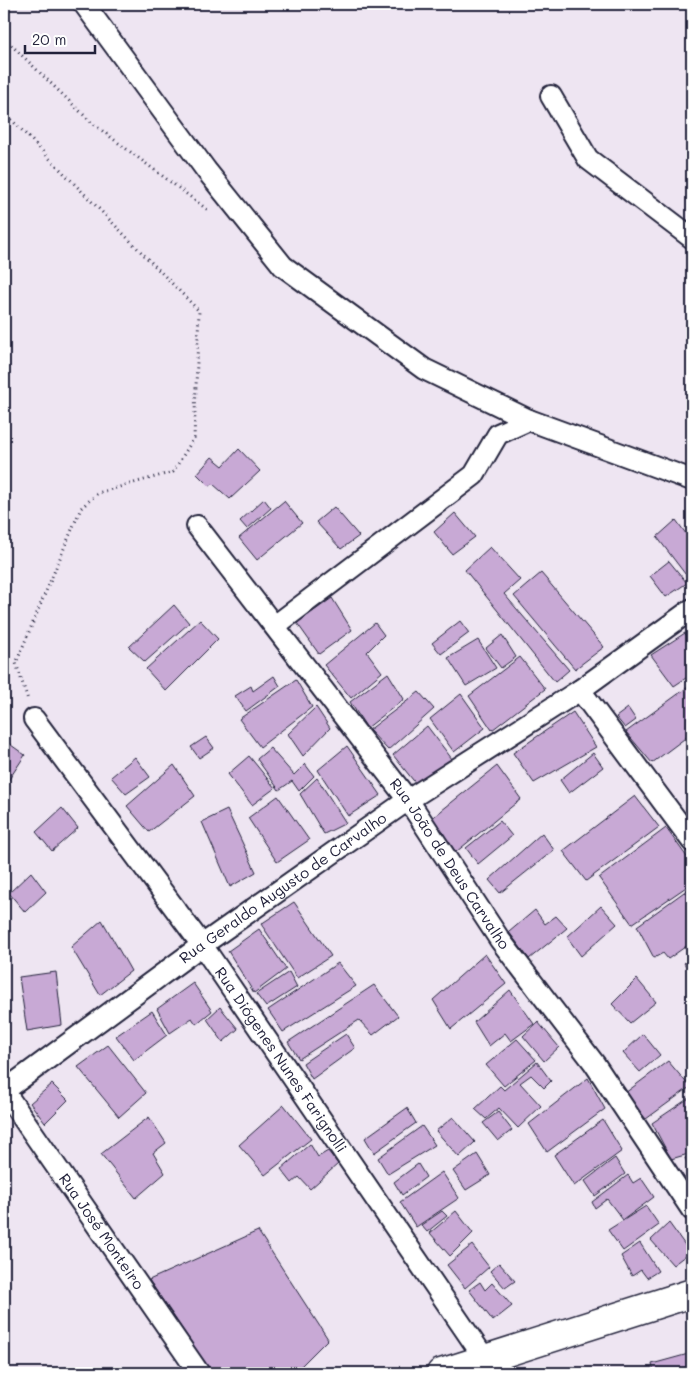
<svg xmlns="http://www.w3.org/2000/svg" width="696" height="1377" font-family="Mali,sans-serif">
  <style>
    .building { fill: #c8a9d5; stroke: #22223b }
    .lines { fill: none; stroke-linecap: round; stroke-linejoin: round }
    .minor-casing { stroke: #22223b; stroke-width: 24 }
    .trunk-casing { stroke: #22223b; stroke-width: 31 }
    .path { stroke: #22223b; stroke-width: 3; stroke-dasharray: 1 4; stroke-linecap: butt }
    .minor { stroke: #fff; stroke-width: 20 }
    .trunk { stroke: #fff; stroke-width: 28 }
    .labels { text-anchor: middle; stroke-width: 4.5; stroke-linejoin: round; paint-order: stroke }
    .street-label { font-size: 15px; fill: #22223b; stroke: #fff }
  </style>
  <rect width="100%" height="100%" fill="#eee5f2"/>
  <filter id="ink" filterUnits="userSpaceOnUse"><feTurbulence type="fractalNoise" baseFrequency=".02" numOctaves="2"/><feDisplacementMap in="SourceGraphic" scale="10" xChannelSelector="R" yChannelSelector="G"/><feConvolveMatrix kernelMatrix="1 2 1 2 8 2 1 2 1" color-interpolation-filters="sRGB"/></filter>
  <g filter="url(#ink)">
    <g class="building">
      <polygon points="239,449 260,471 230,499 213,484 209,486 197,474 212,457 223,466"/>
      <polygon points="264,499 271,508 247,529 240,521"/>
      <polygon points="284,501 302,523 257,560 239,538"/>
      <polygon points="334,507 359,536 341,549 316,522"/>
      <polygon points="455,513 475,537 452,554 434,532"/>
      <polygon points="676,520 692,542 692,583 657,537"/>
      <polygon points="490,547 520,580 504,594 569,670 555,682 465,570"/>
      <polygon points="669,561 687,583 666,597 650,576"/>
      <polygon points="541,573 604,647 575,669 514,596"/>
      <polygon points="332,598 352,630 319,654 297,623"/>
      <polygon points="174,605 189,623 145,662 129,647"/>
      <polygon points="200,620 218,639 166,691 146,669"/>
      <polygon points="460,621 469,633 441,654 432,643"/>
      <polygon points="375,623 384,635 367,652 382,672 351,698 324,665"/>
      <polygon points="685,633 692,645 692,674 674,686 651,655"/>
      <polygon points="502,635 516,657 501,668 486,648"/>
      <polygon points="478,640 496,668 466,686 448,658"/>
      <polygon points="520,657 545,689 492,730 469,696"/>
      <polygon points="388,673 404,699 367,728 350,702"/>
      <polygon points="274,676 280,686 246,711 235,696 251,686 253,691"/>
      <polygon points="296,680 312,707 260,747 239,719"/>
      <polygon points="692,684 692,733 652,763 626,732"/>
      <polygon points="419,692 434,709 388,750 369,730"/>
      <polygon points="461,694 485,728 454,752 430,719"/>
      <polygon points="316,707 330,728 303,756 288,734"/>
      <polygon points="628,708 636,720 625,728 616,717"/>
      <polygon points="573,712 596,747 534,783 513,753"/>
      <polygon points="427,726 452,759 417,785 393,755"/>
      <polygon points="206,737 214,748 199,758 191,747"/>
      <polygon points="4,740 25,755 4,787"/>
      <polygon points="347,746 381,795 348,816 318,770"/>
      <polygon points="270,748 294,775 305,764 314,776 299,791 292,781 279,790 257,759"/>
      <polygon points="593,753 603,767 569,793 560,780"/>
      <polygon points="249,756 275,788 252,805 228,774"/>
      <polygon points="135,757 150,777 126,794 111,777"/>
      <polygon points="174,765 195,796 149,832 127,806"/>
      <polygon points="497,766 521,799 456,852 431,819"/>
      <polygon points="317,778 346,823 324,834 300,794"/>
      <polygon points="278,796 309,840 277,862 248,818"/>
      <polygon points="635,796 659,827 586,881 563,851"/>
      <polygon points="62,808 78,828 52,851 36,832"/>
      <polygon points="227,810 256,872 230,887 202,822"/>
      <polygon points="500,821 512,836 478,864 466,848"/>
      <polygon points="666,828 692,864 692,883 632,924 599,878"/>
      <polygon points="542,833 554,850 500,893 489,880"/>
      <polygon points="31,872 46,892 25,912 9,893"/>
      <polygon points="691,887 692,942 668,959 663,953 654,958 637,926"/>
      <polygon points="294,902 331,956 297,978 261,924"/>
      <polygon points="601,906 617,924 581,956 567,937"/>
      <polygon points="535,910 545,924 556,916 567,928 529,959 509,932"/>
      <polygon points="102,920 131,971 100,995 71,947"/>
      <polygon points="259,929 286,969 254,993 228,951"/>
      <polygon points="692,951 692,975 684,963 692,958 688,954"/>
      <polygon points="485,954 506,984 451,1029 433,1000"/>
      <polygon points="338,963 356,986 283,1032 268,1010"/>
      <polygon points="56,972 62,1025 27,1031 19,977"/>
      <polygon points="289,972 297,987 266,1007 256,994"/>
      <polygon points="637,979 656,1002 630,1023 612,1004"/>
      <polygon points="193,983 212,1011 196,1024 192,1018 170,1033 157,1009"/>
      <polygon points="374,985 398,1016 373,1035 359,1020 299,1059 288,1042"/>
      <polygon points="510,990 534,1024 511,1041 505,1033 489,1046 474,1022"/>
      <polygon points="220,1007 238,1029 223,1042 207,1019"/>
      <polygon points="152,1011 167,1035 134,1060 116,1036"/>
      <polygon points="538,1022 559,1047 544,1061 523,1036"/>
      <polygon points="346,1034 355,1048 312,1079 303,1063"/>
      <polygon points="643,1034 660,1055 640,1072 623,1053"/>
      <polygon points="517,1039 536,1060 504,1086 486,1065"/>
      <polygon points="108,1045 146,1093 119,1117 78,1067"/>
      <polygon points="668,1061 690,1087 646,1119 625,1093"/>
      <polygon points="537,1062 551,1081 544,1088 531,1075 520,1083 541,1106 518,1128 499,1108 486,1119 475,1109 500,1086 504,1090"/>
      <polygon points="588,1078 605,1109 547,1152 529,1124"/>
      <polygon points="52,1084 68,1100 45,1123 30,1103"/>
      <polygon points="692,1096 692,1153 671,1159 652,1123"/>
      <polygon points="284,1105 311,1139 265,1175 239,1145"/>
      <polygon points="407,1108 416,1123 374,1153 365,1138"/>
      <polygon points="498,1112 512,1130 498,1141 483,1123"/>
      <polygon points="149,1117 166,1143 153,1153 165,1173 136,1198 101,1154"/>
      <polygon points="453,1117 475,1142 459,1157 436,1131"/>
      <polygon points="603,1120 622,1151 574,1186 554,1155"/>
      <polygon points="422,1126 435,1145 388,1174 378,1158"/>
      <polygon points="310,1144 318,1157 328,1151 338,1164 310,1189 299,1177 292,1183 281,1169"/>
      <polygon points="477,1154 490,1175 466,1190 453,1171"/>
      <polygon points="692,1155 692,1173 685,1158"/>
      <polygon points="615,1158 625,1174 595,1196 585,1181"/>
      <polygon points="418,1164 426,1177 402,1195 394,1182"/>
      <polygon points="442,1172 459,1198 416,1227 400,1202"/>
      <polygon points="628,1175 633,1183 641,1178 654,1197 623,1220 607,1199 595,1208 592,1202"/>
      <polygon points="646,1206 659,1225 623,1251 608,1230"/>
      <polygon points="442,1211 447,1216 427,1232 421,1225"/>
      <polygon points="456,1211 473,1233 450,1256 430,1233"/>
      <polygon points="669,1223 690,1252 673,1265 651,1240"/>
      <polygon points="258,1231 328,1339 294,1373 212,1373 149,1280"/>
      <polygon points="640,1243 658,1271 647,1278 641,1270 632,1276 621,1256"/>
      <polygon points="472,1245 489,1267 465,1288 447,1265"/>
      <polygon points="499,1263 515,1281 505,1288 490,1271"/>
      <polygon points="480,1282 485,1290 492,1283 512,1306 493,1321 469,1290"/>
      <polygon points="692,1353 692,1373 654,1373 652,1364"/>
      <polygon points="649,1369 650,1373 635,1373"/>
    </g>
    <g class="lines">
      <defs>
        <g id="minor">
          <polyline points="84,4 206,170 283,266 424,369 529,420"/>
          <polyline points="551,96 588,159 692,238"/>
          <path id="s1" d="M197,526L408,800L500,940L594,1063L692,1210"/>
          <polyline points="276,625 474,475 498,434 529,420 692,480"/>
          <polyline points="580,690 692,841"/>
          <path id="s2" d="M34,719L202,945L485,1359"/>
          <path id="s3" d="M4,1091L202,945L408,800L580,690L692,609"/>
          <path id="s4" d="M4,1091L199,1373"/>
        </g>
        <polyline id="trunk" points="441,1373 692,1293"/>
      </defs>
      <use href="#minor" class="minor-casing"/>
      <use href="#trunk" class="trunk-casing"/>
      <g class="path">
        <polyline points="4,38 92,123 208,210"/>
        <polyline points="4,112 199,311 194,438 173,472 98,493 81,508 16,663 28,700"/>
      </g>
      <use href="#minor" class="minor"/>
      <use href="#trunk" class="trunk"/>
    </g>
  </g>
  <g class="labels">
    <g class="street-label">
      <text dy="5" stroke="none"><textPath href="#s1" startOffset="422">Rua João de Deus Carvalho</textPath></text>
      <text dy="5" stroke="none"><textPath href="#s3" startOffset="345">Rua Geraldo Augusto de Carvalho</textPath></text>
      <text dy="5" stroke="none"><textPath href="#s2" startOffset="421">Rua Diógenes Nunes Farignolli</textPath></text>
      <text dy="5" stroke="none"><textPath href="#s4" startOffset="171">Rua José Monteiro</textPath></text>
    </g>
  </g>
  <rect width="696" height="1377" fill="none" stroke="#fff" stroke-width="20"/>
  <rect x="10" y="10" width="676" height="1357" fill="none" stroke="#22223b" stroke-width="2" filter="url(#ink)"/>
  <path d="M25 45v8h70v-8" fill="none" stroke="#22223b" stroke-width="2.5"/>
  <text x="32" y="45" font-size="15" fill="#22223b" stroke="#ffffff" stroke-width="4" paint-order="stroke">20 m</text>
</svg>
